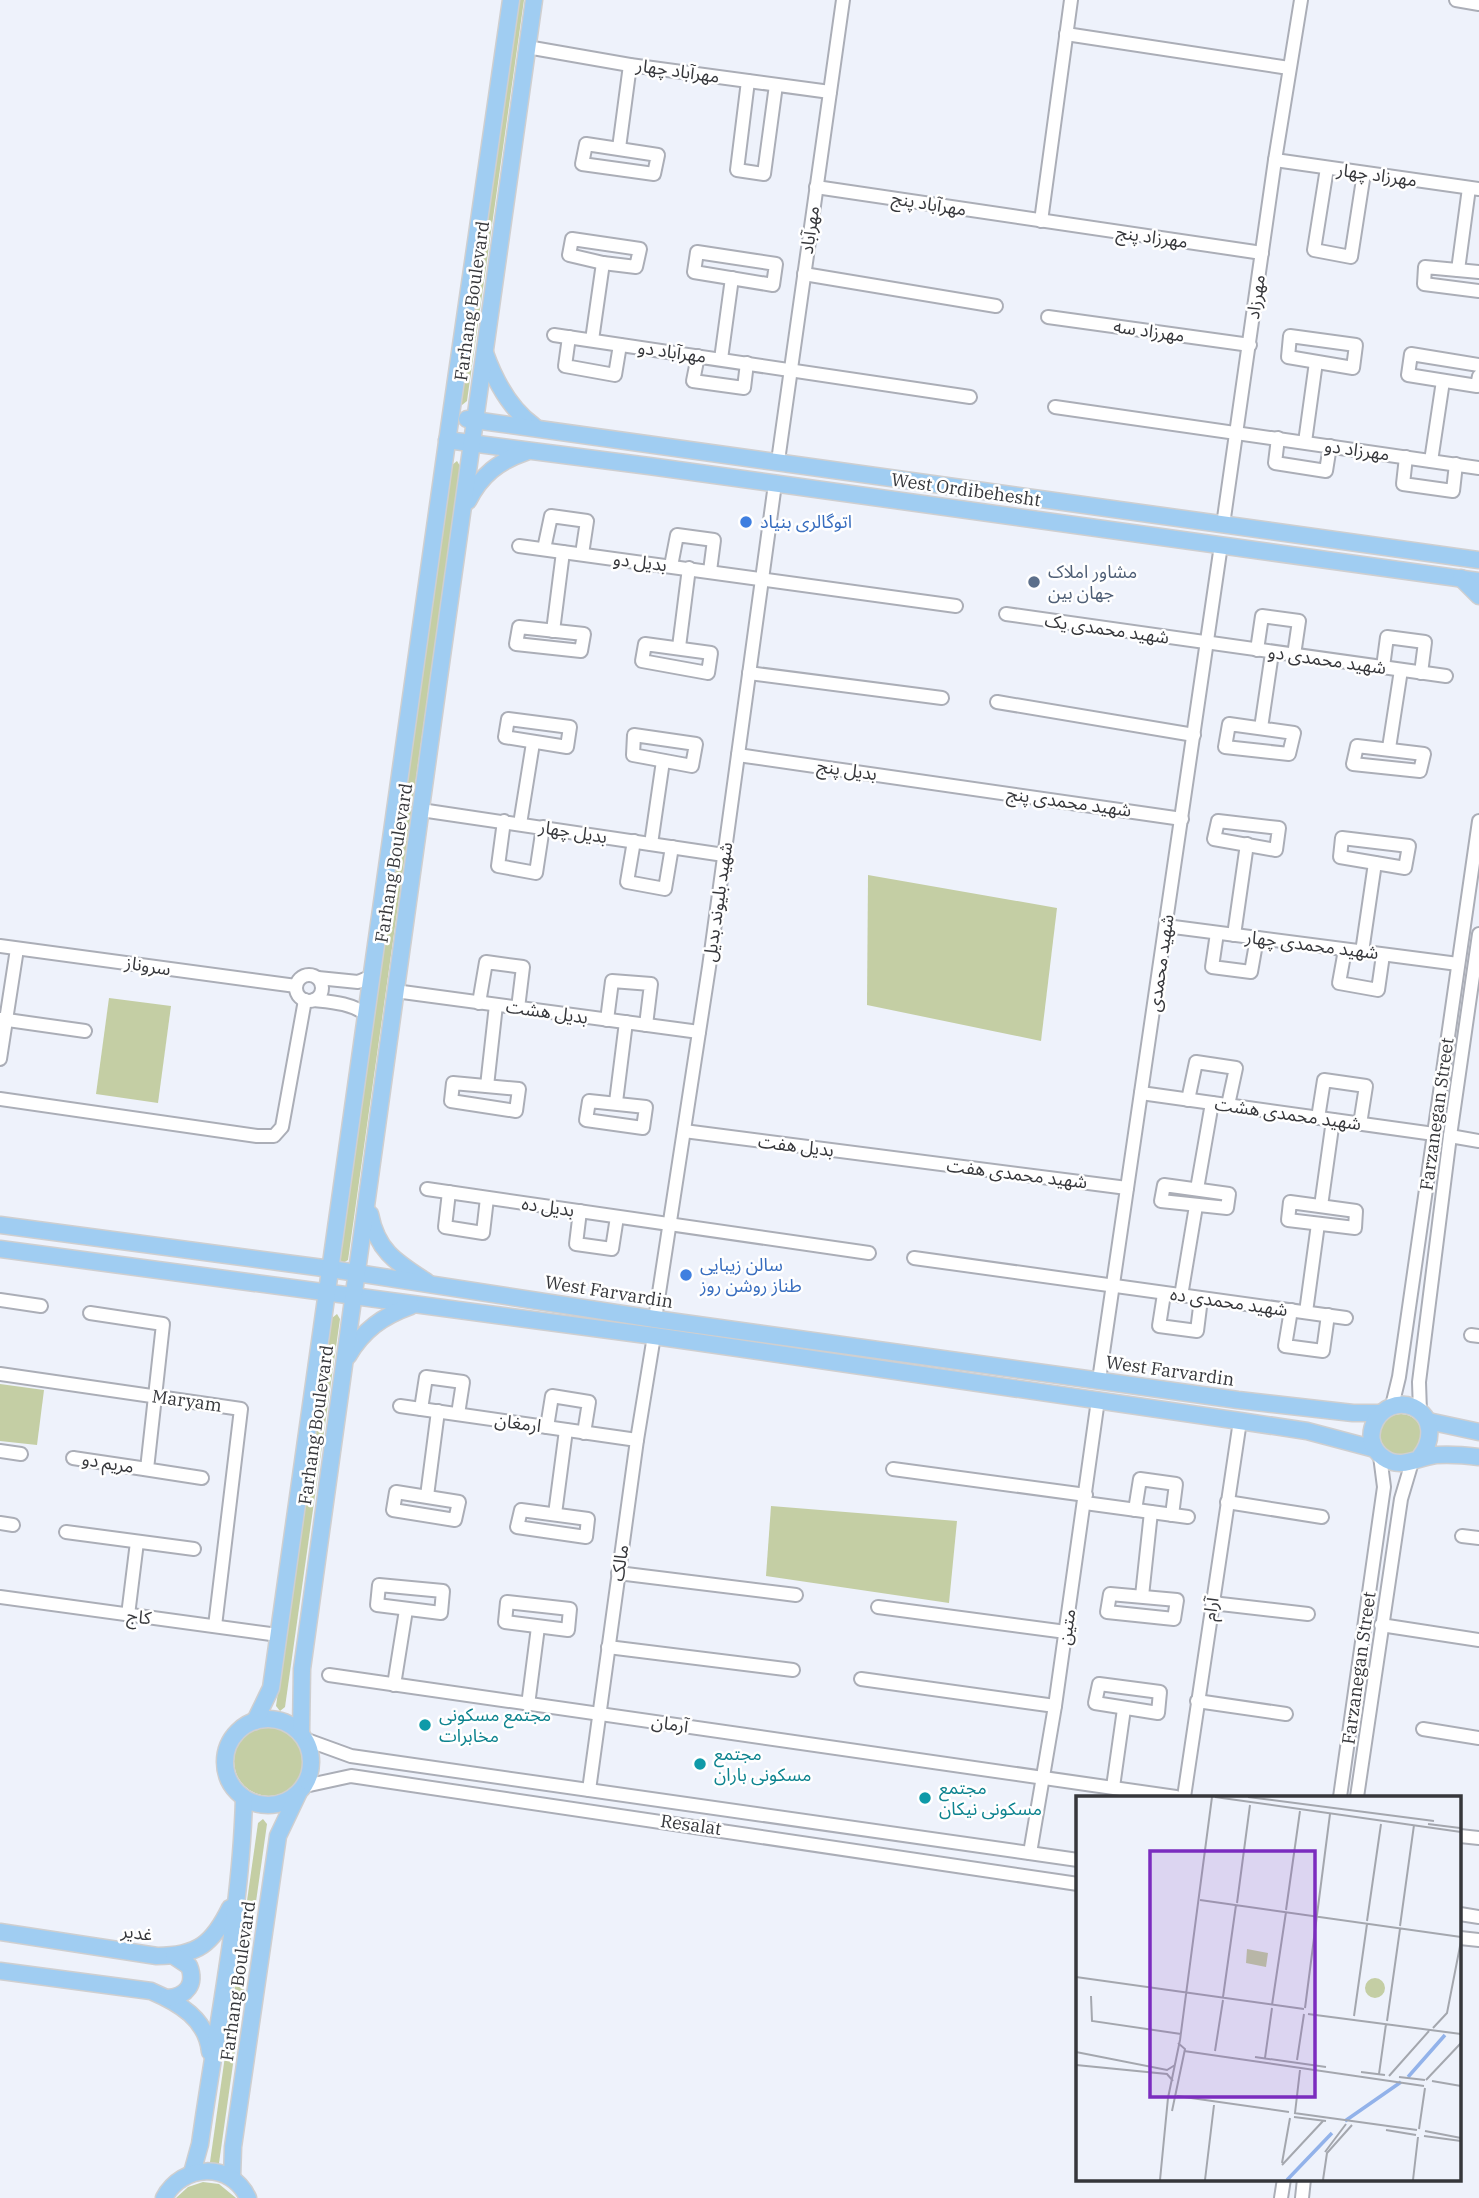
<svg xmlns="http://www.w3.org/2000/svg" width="1479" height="2198" font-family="'IBM Plex Serif','Noto Sans Arabic',serif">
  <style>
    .green { fill: #c4cea4 }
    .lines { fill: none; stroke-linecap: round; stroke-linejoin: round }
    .minor-casing { stroke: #abaeb7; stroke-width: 16 }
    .major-casing { stroke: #cfcfd0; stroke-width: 19 }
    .minor { stroke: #fff; stroke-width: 12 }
    .major { stroke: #a0cdf2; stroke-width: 16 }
    .shop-dot { fill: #3f7fe0; stroke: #fff; stroke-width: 2.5 }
    .service-dot { fill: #5c6f8a; stroke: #fff; stroke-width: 2.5 }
    .culture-dot { fill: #0f9aa8; stroke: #fff; stroke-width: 2.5 }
    .labels { text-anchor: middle; stroke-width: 5; stroke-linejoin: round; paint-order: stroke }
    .street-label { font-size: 18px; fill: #36373b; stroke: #fff }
    .shop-label { font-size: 18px; fill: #366cbe; stroke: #fff; text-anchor: start }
    .service-label { font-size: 18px; fill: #4e5e75; stroke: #fff; text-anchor: start }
    .culture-label { font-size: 18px; fill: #0d838f; stroke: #fff; text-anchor: start }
    .inset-river { fill: none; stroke: #92b2ea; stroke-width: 3.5 }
    .inset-road { fill: none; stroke: #a4a7ae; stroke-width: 2 }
    .view { fill: #7b2cbf; fill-opacity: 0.15; stroke: #7b2cbf; stroke-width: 3.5 }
    .inset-edge { fill: none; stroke: #36373b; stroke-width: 3.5 }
  </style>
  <rect width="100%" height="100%" fill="#eef2fb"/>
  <g class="green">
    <polygon points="516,0 524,0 467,401 462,405 459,402"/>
    <polygon points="457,461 460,466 348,1260 343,1263 339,1258 452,465"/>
    <polygon points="868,875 1057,908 1041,1041 867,1005"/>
    <polygon points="109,998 171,1006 158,1103 96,1094"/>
    <polygon points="337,1314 340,1319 285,1707 280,1711 276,1706 332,1318"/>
    <polygon points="0,1384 44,1390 37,1445 0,1441"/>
    <circle cx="1401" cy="1435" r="21"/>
    <polygon points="771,1506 957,1521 949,1603 766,1576"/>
    <circle cx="269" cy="1761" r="35"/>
    <polygon points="263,1819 267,1824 219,2163 212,2166 210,2162 258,1823"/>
    <polygon points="203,2182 219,2184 236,2198 176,2198 188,2187"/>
  </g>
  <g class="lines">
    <defs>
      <g id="minor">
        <polyline points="1456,0 1479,4"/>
        <polyline points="1066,34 1289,68"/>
        <polyline points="527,47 630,65 830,92"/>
        <polyline points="748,81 737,170 764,174 776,85"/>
        <polygon points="586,144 658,155 654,174 582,164"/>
        <polyline points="619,148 630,65"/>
        <polyline points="1275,160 1479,189"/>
        <polyline points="1327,168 1314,250 1351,257 1364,173"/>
        <polyline points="816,187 1262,253"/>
        <polyline points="1041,221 1071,0"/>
        <polygon points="572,239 640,249 636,267 603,263 569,255"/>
        <polygon points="697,252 776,264 773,285 694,272"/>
        <polyline points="1458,270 1469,188"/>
        <polyline points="1479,272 1425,267 1424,284 1479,291"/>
        <polyline points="804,274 996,306"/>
        <polyline points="1048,317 1250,345"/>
        <polyline points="554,335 970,397"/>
        <polygon points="1290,336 1356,345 1353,368 1288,357"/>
        <polyline points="569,337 565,366 615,375 620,345"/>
        <polyline points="592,340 603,263"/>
        <polyline points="698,356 693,381 744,388 747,363"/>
        <polyline points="721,359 732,278"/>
        <polyline points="1479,365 1411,354 1408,375 1477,386 1479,376"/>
        <polyline points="1055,407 1479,468"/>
        <polyline points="1278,438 1275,463 1326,471 1330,446"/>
        <polyline points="1305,442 1316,362"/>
        <polyline points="1406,457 1403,484 1453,491 1456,464"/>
        <polyline points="778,461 843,0"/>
        <polyline points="1431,461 1443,381"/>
        <polyline points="1223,525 1275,160 1301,0"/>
        <polyline points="519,546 956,606"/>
        <polyline points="544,549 551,516 587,521 582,554"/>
        <polyline points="671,566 677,535 714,540 710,571"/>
        <polyline points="1006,614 1446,676"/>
        <polygon points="519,627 584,634 581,651 516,644"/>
        <polyline points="553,631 563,552"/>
        <polygon points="645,644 711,653 708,673 642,661"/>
        <polyline points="679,647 689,568"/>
        <polyline points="1257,650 1262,616 1299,621 1294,655"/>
        <polyline points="1383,667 1387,637 1425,642 1421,673"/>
        <polyline points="749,673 942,698"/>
        <polyline points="997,702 1194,735"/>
        <polygon points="508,719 570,727 567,747 505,737"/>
        <polygon points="1229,724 1294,733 1289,754 1225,747"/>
        <polyline points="1261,728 1272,653"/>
        <polygon points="634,735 696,744 692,766 633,755"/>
        <polygon points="1357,746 1424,754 1420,771 1353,764"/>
        <polyline points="1389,748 1401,670"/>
        <polyline points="738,755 1182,819"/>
        <polyline points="421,810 724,855"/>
        <polyline points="504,821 498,866 536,873 543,827"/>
        <polygon points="1218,821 1279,828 1276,850 1214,839"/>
        <polyline points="520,824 533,743"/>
        <polygon points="1342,838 1409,846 1405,868 1340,857"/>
        <polyline points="634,841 627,882 665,889 672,847"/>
        <polyline points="651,844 663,761"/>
        <polyline points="1166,926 1458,964"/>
        <polyline points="1217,933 1212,967 1251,972 1257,938"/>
        <polyline points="1234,935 1247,844"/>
        <polyline points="0,946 296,986"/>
        <polyline points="1345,950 1339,983 1378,990 1383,955"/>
        <polyline points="1362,952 1375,863"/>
        <circle cx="309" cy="988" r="13"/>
        <polyline points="318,978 358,982 372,976"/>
        <polyline points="395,991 699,1032"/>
        <path d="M314,1000C333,1002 351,1003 367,1015"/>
        <polyline points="479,1003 486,962 523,967 518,1008"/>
        <polyline points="0,1019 85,1031"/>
        <polyline points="607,1020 612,981 651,984 646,1025"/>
        <polyline points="0,1059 17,949"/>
        <polygon points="453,1083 519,1089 516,1111 451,1101"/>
        <polyline points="487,1086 496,1005"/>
        <polyline points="1141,1093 1434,1134"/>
        <polyline points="0,1099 257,1136 274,1136 282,1127 305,1000"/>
        <polyline points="1188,1100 1196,1062 1236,1068 1228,1105"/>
        <polygon points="589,1101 646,1107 643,1128 586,1120"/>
        <polyline points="616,1102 626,1022"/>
        <polyline points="1318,1118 1324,1080 1366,1086 1360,1124"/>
        <polyline points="684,1131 1127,1188"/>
        <polyline points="1450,1136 1479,1141"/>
        <polygon points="1164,1185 1229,1194 1227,1208 1161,1201"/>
        <polyline points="427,1189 869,1253"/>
        <polyline points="1197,1189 1212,1103"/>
        <polyline points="449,1192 445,1227 483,1233 487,1198"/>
        <polygon points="1290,1202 1356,1211 1355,1228 1288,1220"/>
        <polyline points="1321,1206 1333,1120"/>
        <polyline points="580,1211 576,1244 612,1249 617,1217"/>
        <polyline points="914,1258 1346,1318"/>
        <polyline points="1164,1294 1159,1326 1197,1331 1201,1299"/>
        <polyline points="1181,1296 1196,1206"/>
        <polyline points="0,1300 41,1306"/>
        <polyline points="1291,1310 1285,1346 1323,1351 1328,1315"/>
        <polyline points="1306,1312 1318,1224"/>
        <polyline points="90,1313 163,1324 147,1469 73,1458 202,1478"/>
        <polyline points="655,1319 709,967 775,484"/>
        <polyline points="1471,1335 1479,1336"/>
        <polyline points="0,1374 241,1409 215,1626"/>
        <polyline points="1099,1380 1221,545"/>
        <polyline points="400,1406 637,1440"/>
        <polyline points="1392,1406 1399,1377 1479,821"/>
        <polyline points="421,1409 426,1377 463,1382 458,1414"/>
        <polyline points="1420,1412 1419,1382 1450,1136 1479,934"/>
        <polyline points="547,1427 552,1396 589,1402 584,1433"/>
        <polyline points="0,1451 21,1454"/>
        <polyline points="893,1469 1086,1495"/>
        <polygon points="396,1492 459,1502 455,1520 393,1510"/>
        <polyline points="427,1496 438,1411"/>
        <polyline points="1227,1502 1322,1517"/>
        <polyline points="1085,1503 1188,1517"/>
        <polygon points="521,1510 588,1519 586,1537 517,1527"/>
        <polyline points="1135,1510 1140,1479 1176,1484 1172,1515"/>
        <polyline points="555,1514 566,1430"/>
        <polyline points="0,1523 13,1525"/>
        <polyline points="66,1532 194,1549"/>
        <polyline points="1462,1536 1479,1538"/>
        <polyline points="618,1573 796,1595"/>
        <polygon points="379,1585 443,1591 441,1613 377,1605"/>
        <polygon points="1110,1594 1177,1600 1174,1619 1107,1612"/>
        <polyline points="1142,1596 1151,1512"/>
        <polyline points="0,1597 278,1635"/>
        <polygon points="507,1602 570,1609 568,1630 505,1622"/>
        <polyline points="1212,1603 1308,1614"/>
        <polyline points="878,1607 1066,1632"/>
        <polyline points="128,1615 137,1542"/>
        <polyline points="1381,1625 1479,1640"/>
        <polyline points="608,1647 793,1670"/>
        <polyline points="329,1675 1176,1797"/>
        <polyline points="861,1679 1055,1706"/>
        <polygon points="1099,1684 1160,1692 1158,1713 1095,1703"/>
        <polyline points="394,1685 406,1610"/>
        <polyline points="1197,1701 1286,1714"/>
        <polyline points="528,1705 538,1627"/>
        <polyline points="1423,1729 1479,1738"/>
        <polyline points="307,1740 351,1756 1078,1860"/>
        <polyline points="305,1786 351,1776 1078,1884"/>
        <polyline points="1113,1787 1124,1709"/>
        <polyline points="589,1790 637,1440 654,1336"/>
        <polyline points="1184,1797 1240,1421"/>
        <polyline points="1340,1797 1384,1487 1380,1456"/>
        <polyline points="1357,1797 1401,1499 1412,1462"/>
        <polyline points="1460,1836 1479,1838"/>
        <polyline points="1030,1853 1055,1706 1098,1400"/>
        <polyline points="1460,1914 1479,1917"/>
        <polyline points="1460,1938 1479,1940"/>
        <polyline points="1281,2198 1284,2179"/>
        <polyline points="1302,2198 1304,2179"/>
      </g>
      <g id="major">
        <path d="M485,353C495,381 509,408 534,426"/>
        <polyline points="467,419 1479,560"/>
        <polyline points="447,440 649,466 1479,581"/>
        <path d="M468,501C481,475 499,461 526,452"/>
        <polyline points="1461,578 1479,596"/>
        <path d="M370,1214C377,1251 396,1262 427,1282"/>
        <polyline points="0,1225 331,1269 655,1319 1238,1400 1353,1413 1380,1413"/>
        <polyline points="0,1249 654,1336 1240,1421 1307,1431 1375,1449"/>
        <path d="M348,1356C363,1330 383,1316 411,1306"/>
        <polyline points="1428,1421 1479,1432"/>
        <path d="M1420,1457C1433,1441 1434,1417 1413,1407C1381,1394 1355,1439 1384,1458C1401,1470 1418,1457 1436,1455C1450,1454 1464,1455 1479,1457"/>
        <circle cx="268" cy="1762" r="43"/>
        <polyline points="255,1721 271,1688 449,428 511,0"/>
        <path d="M301,1732L302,1669C379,1113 455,556 534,0"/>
        <path d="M0,1932L157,1956C198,1956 213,1943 230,1908"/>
        <path d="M0,1971L151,1991C179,2003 207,2019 210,2052"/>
        <path d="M168,1998C187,1996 196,1984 189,1966L174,1956"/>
        <path d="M192,2173L200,2144C216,2029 241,1914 244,1798"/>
        <polyline points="232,2178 233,2147 278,1836 298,1794"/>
        <path d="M164,2198C182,2164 231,2161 248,2198"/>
      </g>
    </defs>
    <use href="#minor" class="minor-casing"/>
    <use href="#major" class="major-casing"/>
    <use href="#minor" class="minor"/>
    <use href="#major" class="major"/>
  </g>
  <g class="shop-dot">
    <circle cx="746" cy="522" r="7"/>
    <circle cx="686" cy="1275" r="7"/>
  </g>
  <circle class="service-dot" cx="1034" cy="582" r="7"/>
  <g class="culture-dot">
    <circle cx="425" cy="1725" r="7"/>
    <circle cx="700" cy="1764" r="7"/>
    <circle cx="925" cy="1798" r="7"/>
  </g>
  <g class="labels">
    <g class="street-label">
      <text transform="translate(678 71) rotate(8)" y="6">مهرآباد چهار</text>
      <text transform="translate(1377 175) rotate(8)" y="6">مهرزاد چهار</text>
      <text transform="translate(929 204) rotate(9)" y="6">مهرآباد پنج</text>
      <text transform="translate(810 230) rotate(-82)" y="6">مهرآباد</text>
      <text transform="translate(1152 237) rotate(8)" y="6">مهرزاد پنج</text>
      <text transform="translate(1256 297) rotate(-82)" y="6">مهرزاد</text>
      <text transform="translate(472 301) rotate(-82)" y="6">Farhang Boulevard</text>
      <text transform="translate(1149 331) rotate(8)" y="6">مهرزاد سه</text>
      <text transform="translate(672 352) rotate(8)" y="6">مهرآباد دو</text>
      <text transform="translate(1357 450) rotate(8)" y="6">مهرزاد دو</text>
      <text transform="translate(966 490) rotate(8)" y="6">West Ordibehesht</text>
      <text transform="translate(640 562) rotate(7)" y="6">بدیل دو</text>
      <text transform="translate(1107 629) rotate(8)" y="6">شهید محمدی یک</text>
      <text transform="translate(1327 660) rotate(8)" y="6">شهید محمدی دو</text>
      <text transform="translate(847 770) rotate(8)" y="6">بدیل پنج</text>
      <text transform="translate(1069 802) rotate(8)" y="6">شهید محمدی پنج</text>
      <text transform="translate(573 832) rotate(9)" y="6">بدیل چهار</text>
      <text transform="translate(394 863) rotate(-81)" y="6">Farhang Boulevard</text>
      <text transform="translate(718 902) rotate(-82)" y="6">شهید بلیوند بدیل</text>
      <text transform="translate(1312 945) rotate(7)" y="6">شهید محمدی چهار</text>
      <text transform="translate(1161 963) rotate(-82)" y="6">شهید محمدی</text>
      <text transform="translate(148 966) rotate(9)" y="6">سروناز</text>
      <text transform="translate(547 1012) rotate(8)" y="6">بدیل هشت</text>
      <text transform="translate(1288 1114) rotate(8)" y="6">شهید محمدی هشت</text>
      <text transform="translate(1437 1114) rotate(-82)" y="6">Farzanegan Street</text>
      <text transform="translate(796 1146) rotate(7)" y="6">بدیل هفت</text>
      <text transform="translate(1017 1174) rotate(7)" y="6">شهید محمدی هفت</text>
      <text transform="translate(548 1207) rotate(8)" y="6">بدیل ده</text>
      <text transform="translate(609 1292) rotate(9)" y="6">West Farvardin</text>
      <text transform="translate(1229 1302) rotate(8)" y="6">شهید محمدی ده</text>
      <text transform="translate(1170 1371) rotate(8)" y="6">West Farvardin</text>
      <text transform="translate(187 1401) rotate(8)" y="6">Maryam</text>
      <text transform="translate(518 1423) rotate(8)" y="6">ارمغان</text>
      <text transform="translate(316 1425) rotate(-82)" y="6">Farhang Boulevard</text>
      <text transform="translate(108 1463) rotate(9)" y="6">مریم دو</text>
      <text transform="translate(620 1563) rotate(-82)" y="6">مالک</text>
      <text transform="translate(1211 1609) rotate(-81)" y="6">آرام</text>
      <text transform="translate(139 1617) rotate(7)" y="6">کاج</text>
      <text transform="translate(1067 1627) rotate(-82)" y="6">متین</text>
      <text transform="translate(1359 1668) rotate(-82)" y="6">Farzanegan Street</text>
      <text transform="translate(670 1724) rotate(8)" y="6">آرمان</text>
      <text transform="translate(691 1825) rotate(8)" y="6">Resalat</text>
      <text transform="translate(137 1933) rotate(8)" y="6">غدیر</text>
      <text transform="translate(238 1981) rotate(-82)" y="6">Farhang Boulevard</text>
    </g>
    <g class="shop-label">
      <text x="760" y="528">اتوگالری بنیاد</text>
      <text x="700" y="1271">سالن زیبایی<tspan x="700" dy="21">طناز روشن روز</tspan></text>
    </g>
    <g class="service-label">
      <text x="1048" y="578">مشاور املاک<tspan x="1048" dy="21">جهان بین</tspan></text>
    </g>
    <g class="culture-label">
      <text x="439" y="1721">مجتمع مسکونی<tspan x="439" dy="21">مخابرات</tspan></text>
      <text x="714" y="1760">مجتمع<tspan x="714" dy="21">مسکونی باران</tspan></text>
      <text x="939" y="1794">مجتمع<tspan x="939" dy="21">مسکونی نیکان</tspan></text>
    </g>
  </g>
  <g transform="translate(1076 1796)">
    <rect width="385" height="385" fill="#eef2fb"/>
    <path d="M171,153L192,157L190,171L170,167ZM289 192a10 10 0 1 1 20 0a10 10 0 1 1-20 0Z" fill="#c4cea4"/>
    <path class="inset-river" d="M332,281L369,239M269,325L325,286M211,384L256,337"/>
    <path class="inset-road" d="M139,1L385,36M172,1L358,25M352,28L384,32M124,104L385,141M161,107L174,9M210,114L224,15M291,125L305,28M324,130L338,29M0,181L228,213M15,200L16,225L105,238M147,201L160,109M196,209L210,116M229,212L254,18M232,218L385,238M278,220L291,128M311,225L324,133M357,232L371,217L385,145M108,255L348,290M139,255L147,204M0,256L91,274L99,269M179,261L250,271M189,262L196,212M221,264L228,218M0,269L91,278L97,285M285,276L309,279M303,278L310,228M313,280L353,235M323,281L349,284M350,284L385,247M356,285L385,290M101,300L213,316M96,315L109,253L102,247M218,317L341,334M219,317L224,274M218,321L250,325M343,333L349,292M310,334L340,339M349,335L385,342M348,340L385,345M249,356L270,328M206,367L214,322M206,369L247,325M84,384L92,302L104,244L136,1M129,384L138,309M247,384L251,357L276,329M337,384L342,341"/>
    <path class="view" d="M74,55H239V301H74Z"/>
    <rect width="385" height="385" class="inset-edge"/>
  </g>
</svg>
